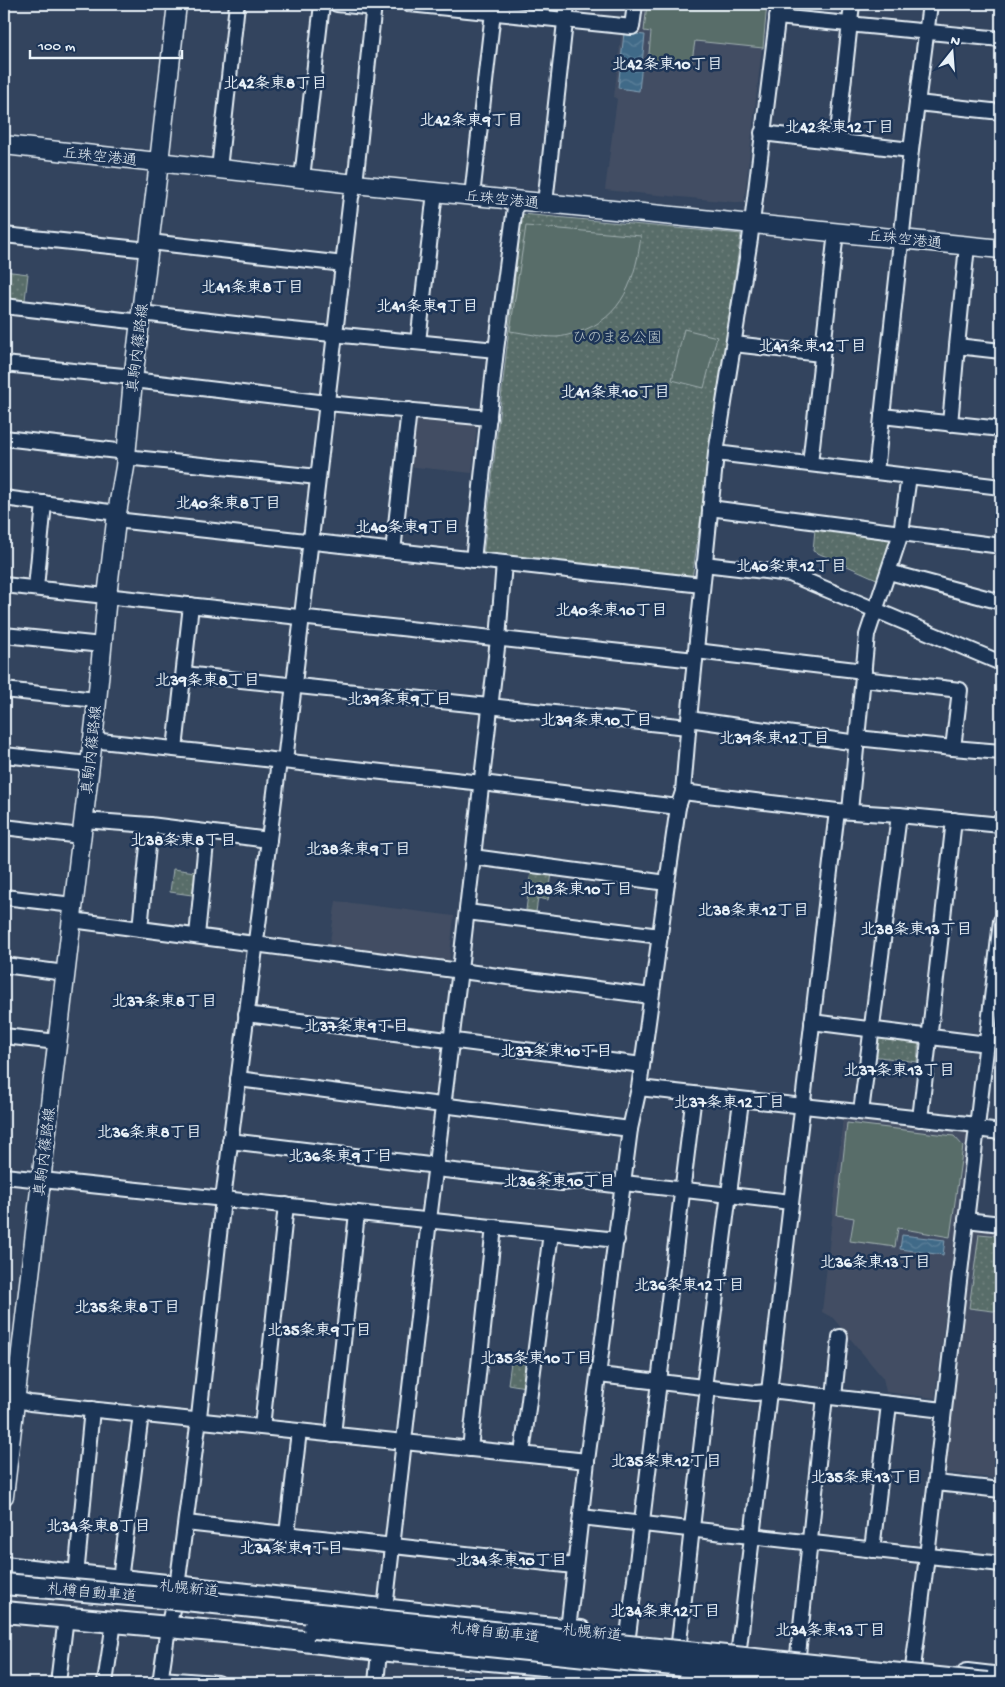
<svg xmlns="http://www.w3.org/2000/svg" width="1005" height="1687" font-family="'Gochi Hand','Klee One',sans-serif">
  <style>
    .built { fill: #424e63 }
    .park { fill: url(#park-dots); stroke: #a0afb0 }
    .pitch { fill: #596d69; stroke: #a0afb0 }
    .water { fill: url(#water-waves); stroke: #84a0b5 }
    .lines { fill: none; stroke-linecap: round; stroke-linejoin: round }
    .minor-casing { stroke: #e8f1f8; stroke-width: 18 }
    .major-casing { stroke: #e8f1f8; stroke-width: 21 }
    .highway-casing { stroke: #e8f1f8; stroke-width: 24 }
    .minor { stroke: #1d3557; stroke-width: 14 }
    .major { stroke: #1d3557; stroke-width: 18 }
    .highway { stroke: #1d3557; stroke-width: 20 }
    .highway-bridge-casing { stroke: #e8f1f8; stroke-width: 24; stroke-linecap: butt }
    .highway-bridge { stroke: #1d3557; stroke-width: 20 }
    .labels { text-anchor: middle; stroke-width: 5; stroke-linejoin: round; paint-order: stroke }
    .street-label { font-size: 15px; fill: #e8f1f8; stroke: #1d3557 }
    .park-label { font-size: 15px; fill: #b6c3c6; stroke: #1d3557 }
    .neighbourhood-label { font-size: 16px; font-weight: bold; fill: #e8f1f8; stroke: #1d3557 }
  </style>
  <defs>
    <pattern id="park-dots" width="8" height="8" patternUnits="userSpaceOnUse" patternTransform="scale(1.25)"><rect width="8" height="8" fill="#596d69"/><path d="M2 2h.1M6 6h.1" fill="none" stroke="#71827f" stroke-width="1.8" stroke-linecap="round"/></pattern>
    <pattern id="water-waves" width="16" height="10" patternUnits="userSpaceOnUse" patternTransform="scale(1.25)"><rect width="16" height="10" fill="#416a88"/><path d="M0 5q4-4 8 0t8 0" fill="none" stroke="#5c809a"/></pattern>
  </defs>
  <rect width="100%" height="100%" fill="#33445e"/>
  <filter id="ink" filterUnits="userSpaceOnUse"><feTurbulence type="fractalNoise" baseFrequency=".02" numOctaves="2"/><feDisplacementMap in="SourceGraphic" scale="10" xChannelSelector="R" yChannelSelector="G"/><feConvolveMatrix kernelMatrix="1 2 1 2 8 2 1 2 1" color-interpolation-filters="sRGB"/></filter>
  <g filter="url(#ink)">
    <g class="built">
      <polygon points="641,4 767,4 744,203 605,190 617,99 614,97 622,29 638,30"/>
      <polygon points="413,418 477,425 472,473 406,466"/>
      <polygon points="336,901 454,916 449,963 329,948"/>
      <polygon points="843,1117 968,1132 935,1398 886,1392 883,1378 833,1318 822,1312"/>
      <polygon points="971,1226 1001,1230 1001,1479 942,1472"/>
    </g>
    <g class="park">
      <polygon points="522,214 741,234 692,579 483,557"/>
      <polygon points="4,271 28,274 25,300 4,298"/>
      <polygon points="815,529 890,538 892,542 879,580 813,551"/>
      <polygon points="173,869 196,872 192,895 170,892"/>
      <polygon points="531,871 552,873 548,900 538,898 536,912 526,910"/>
      <polygon points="875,1035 919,1040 917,1062 872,1056"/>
      <polygon points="979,1234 1001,1236 1001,1312 969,1308"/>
      <polygon points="512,1355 529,1357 525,1387 508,1384"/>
    </g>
    <g class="pitch">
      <polygon points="647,4 767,4 763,48 695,41 691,67 648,64 651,32 644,31"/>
      <path d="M526,226L641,236C636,277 623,319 578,332C571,334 563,337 556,337C541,337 525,333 510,331Z"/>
      <polygon points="684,329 717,337 704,388 672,380"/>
      <polygon points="847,1123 954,1136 963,1146 950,1237 898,1228 895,1247 850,1241 854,1218 837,1215"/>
    </g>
    <g class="water">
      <polygon points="624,33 645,35 639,91 618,88"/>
      <polygon points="902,1235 945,1240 943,1255 900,1249"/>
    </g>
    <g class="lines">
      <defs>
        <g id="minor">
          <polyline points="337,4 374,8"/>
          <polyline points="409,4 632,27 635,4"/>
          <polyline points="777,17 1001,39"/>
          <polyline points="917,103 1001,112"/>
          <polyline points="762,133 911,150"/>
          <polyline points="837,141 852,4"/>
          <polyline points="219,169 237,4"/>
          <polyline points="302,178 322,4"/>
          <polyline points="472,196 493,12"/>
          <polyline points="545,203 567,4"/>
          <polyline points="4,235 149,250"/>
          <polyline points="150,242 344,264"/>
          <polyline points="4,306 140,322"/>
          <polyline points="141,313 271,328 496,350"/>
          <polyline points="418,342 435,192"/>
          <polyline points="734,344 821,354"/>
          <polyline points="957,346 967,246"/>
          <polyline points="4,364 133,377"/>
          <polyline points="133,380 327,403 489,418"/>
          <polyline points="882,416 1001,429"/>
          <polyline points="950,424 957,346 1001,351"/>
          <polyline points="4,438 126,452"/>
          <polyline points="716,453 1001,487"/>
          <polyline points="125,457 318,477"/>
          <polyline points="810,464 836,232"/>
          <polyline points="876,472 911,150 930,4"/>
          <polyline points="4,498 117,513"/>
          <polyline points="710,508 1001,546"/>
          <polyline points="116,520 702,585"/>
          <polyline points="393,551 409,410"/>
          <polyline points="473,560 496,350 516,200"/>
          <polyline points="704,564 790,574 1001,663"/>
          <polyline points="889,572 1001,602"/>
          <polyline points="4,585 695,660"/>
          <polyline points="36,588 44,503"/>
          <polyline points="4,635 102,645"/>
          <polyline points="696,651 864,671"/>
          <polyline points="184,674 688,727"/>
          <polyline points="863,679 960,690 953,748"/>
          <polyline points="4,690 96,700"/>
          <polyline points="689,719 857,743"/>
          <polyline points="857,738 953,748 1001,752"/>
          <polyline points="92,740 482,783 678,807"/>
          <polyline points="175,749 191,605"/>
          <polyline points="4,755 89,764"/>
          <polyline points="285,761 351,197 355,184 374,4"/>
          <polyline points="683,792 837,811 899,815 1001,825"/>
          <polyline points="850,811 867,635 901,533 909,476"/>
          <polyline points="83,820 150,825 269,840"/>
          <polyline points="4,827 81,836"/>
          <polyline points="473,857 667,883"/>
          <polyline points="4,897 73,905"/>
          <polyline points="467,912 660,936"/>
          <polyline points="72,920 651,996"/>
          <polyline points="140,929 150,825"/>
          <polyline points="197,936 207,832"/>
          <polyline points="4,965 65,973"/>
          <polyline points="246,1014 642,1065"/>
          <polyline points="812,1022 987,1044"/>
          <polyline points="4,1036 57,1042"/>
          <polyline points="238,1079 630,1129"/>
          <polyline points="639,1088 977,1125"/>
          <polyline points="861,1112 899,815"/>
          <polyline points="920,1119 954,820"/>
          <polyline points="976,1129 1001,1132"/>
          <polyline points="230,1141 429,1165 436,1162"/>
          <polyline points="436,1169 562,1183 581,1181 623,1186"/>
          <polyline points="4,1176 617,1240"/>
          <polyline points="624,1183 791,1202"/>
          <polyline points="966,1220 1001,1224"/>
          <polyline points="599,1375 755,1393 779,1391 943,1410"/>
          <polyline points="704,1387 741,1101"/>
          <polyline points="4,1395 30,1403 587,1461"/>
          <polyline points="834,1397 840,1337"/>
          <polyline points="262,1427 286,1205"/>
          <polyline points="333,1435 357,1213"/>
          <polyline points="470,1449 494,1227"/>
          <polyline points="522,1454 551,1233"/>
          <polyline points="936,1483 1001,1490"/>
          <polyline points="581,1517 1001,1564"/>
          <polyline points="186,1523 574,1566"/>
          <polyline points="287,1534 299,1431"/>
          <polyline points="872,1550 889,1404"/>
          <polyline points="76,1576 92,1409"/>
          <polyline points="120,1580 141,1414"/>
          <polyline points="384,1618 429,1220 460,970 498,639 504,563"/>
          <polyline points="568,1630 587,1461 630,1129 639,1088 667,883 678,807 683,792 689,719 716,453 750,239 779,4"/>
          <polyline points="628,1636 694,1095"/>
          <polyline points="679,1642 708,1388"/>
          <polyline points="798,1655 825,1396"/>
          <polyline points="737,1665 837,811"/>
          <polyline points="913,1668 927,1556 1001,921"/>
          <polyline points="160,1679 218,1683"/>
          <polyline points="58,1683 66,1617"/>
          <polyline points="105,1683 114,1622"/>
          <polyline points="160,1683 168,1628 177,1587 198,1426 223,1199 279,761"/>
          <polyline points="376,1683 380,1642"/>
          <polyline points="561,1683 564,1668"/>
        </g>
        <g id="major">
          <polyline points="4,145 355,184 1001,249"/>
          <polyline points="4,1496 95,722 107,596 117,513 125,467 133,380 159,162 177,4"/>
        </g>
        <g id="highway">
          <polyline points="4,1567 581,1631"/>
          <polyline points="4,1612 235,1633 379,1650 740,1683"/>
          <polyline points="967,1674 1001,1678"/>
        </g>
      </defs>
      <use href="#minor" class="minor-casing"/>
      <use href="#major" class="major-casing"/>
      <use href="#highway" class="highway-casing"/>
      <use href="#minor" class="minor"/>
      <use href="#major" class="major"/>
      <use href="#highway" class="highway"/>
      <defs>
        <g id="highway-bridge">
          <polyline points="4,1584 175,1599 987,1683"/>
          <polyline points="314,1628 847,1683"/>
        </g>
      </defs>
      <use href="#highway-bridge" class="highway-bridge-casing"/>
      <use href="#highway-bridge" class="highway-bridge"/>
    </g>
  </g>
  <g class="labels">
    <g class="street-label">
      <text transform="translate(100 156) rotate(6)" y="5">丘珠空港通</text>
      <text transform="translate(502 199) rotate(6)" y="5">丘珠空港通</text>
      <text transform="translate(905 239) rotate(6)" y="5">丘珠空港通</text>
      <text transform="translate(137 348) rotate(-83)" y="5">真駒内篠路線</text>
      <text transform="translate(91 750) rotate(-84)" y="5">真駒内篠路線</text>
      <text transform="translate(44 1152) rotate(-83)" y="5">真駒内篠路線</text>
      <text transform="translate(189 1588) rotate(6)" y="5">札幌新道</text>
      <text transform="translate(92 1592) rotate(5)" y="5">札樽自動車道</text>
      <text transform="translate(495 1632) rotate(6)" y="5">札樽自動車道</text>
      <text transform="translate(592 1632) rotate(6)" y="5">札幌新道</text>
    </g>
    <g class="park-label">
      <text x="617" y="342">ひのまる公園</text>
    </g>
    <g class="neighbourhood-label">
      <text x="667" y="69">北42条東10丁目</text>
      <text x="275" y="88">北42条東8丁目</text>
      <text x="471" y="125">北42条東9丁目</text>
      <text x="839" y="132">北42条東12丁目</text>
      <text x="252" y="292">北41条東8丁目</text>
      <text x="427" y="311">北41条東9丁目</text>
      <text x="812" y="351">北41条東12丁目</text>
      <text x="615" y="397">北41条東10丁目</text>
      <text x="228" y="508">北40条東8丁目</text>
      <text x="407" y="532">北40条東9丁目</text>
      <text x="791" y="571">北40条東12丁目</text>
      <text x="611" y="615">北40条東10丁目</text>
      <text x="207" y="685">北39条東8丁目</text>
      <text x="399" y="704">北39条東9丁目</text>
      <text x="596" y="725">北39条東10丁目</text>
      <text x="774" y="743">北39条東12丁目</text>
      <text x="183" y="845">北38条東8丁目</text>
      <text x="358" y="854">北38条東9丁目</text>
      <text x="576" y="894">北38条東10丁目</text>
      <text x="753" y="915">北38条東12丁目</text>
      <text x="916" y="934">北38条東13丁目</text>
      <text x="164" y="1006">北37条東8丁目</text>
      <text x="356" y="1031">北37条東9丁目</text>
      <text x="556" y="1056">北37条東10丁目</text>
      <text x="899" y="1075">北37条東13丁目</text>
      <text x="729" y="1107">北37条東12丁目</text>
      <text x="149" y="1137">北36条東8丁目</text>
      <text x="340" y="1161">北36条東9丁目</text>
      <text x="559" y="1186">北36条東10丁目</text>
      <text x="875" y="1267">北36条東13丁目</text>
      <text x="689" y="1290">北36条東12丁目</text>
      <text x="127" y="1312">北35条東8丁目</text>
      <text x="319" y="1335">北35条東9丁目</text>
      <text x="536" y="1363">北35条東10丁目</text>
      <text x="666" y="1466">北35条東12丁目</text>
      <text x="866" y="1482">北35条東13丁目</text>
      <text x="98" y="1531">北34条東8丁目</text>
      <text x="291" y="1553">北34条東9丁目</text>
      <text x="511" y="1565">北34条東10丁目</text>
      <text x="665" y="1616">北34条東12丁目</text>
      <text x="830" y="1635">北34条東13丁目</text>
    </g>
  </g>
  <rect width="1005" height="1687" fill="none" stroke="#1d3557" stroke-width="20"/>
  <rect x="10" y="10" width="985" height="1667" fill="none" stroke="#e8f1f8" stroke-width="2" filter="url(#ink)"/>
  <g transform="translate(952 52) rotate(17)" stroke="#1d3557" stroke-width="4" paint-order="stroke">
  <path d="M0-4L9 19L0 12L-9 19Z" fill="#e8f1f8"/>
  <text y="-8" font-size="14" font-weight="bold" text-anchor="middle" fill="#e8f1f8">N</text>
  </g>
  <path d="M30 50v8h152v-8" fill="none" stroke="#e8f1f8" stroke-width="2.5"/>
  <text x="38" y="50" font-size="15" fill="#e8f1f8" stroke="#1d3557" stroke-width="4" paint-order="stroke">100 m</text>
</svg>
